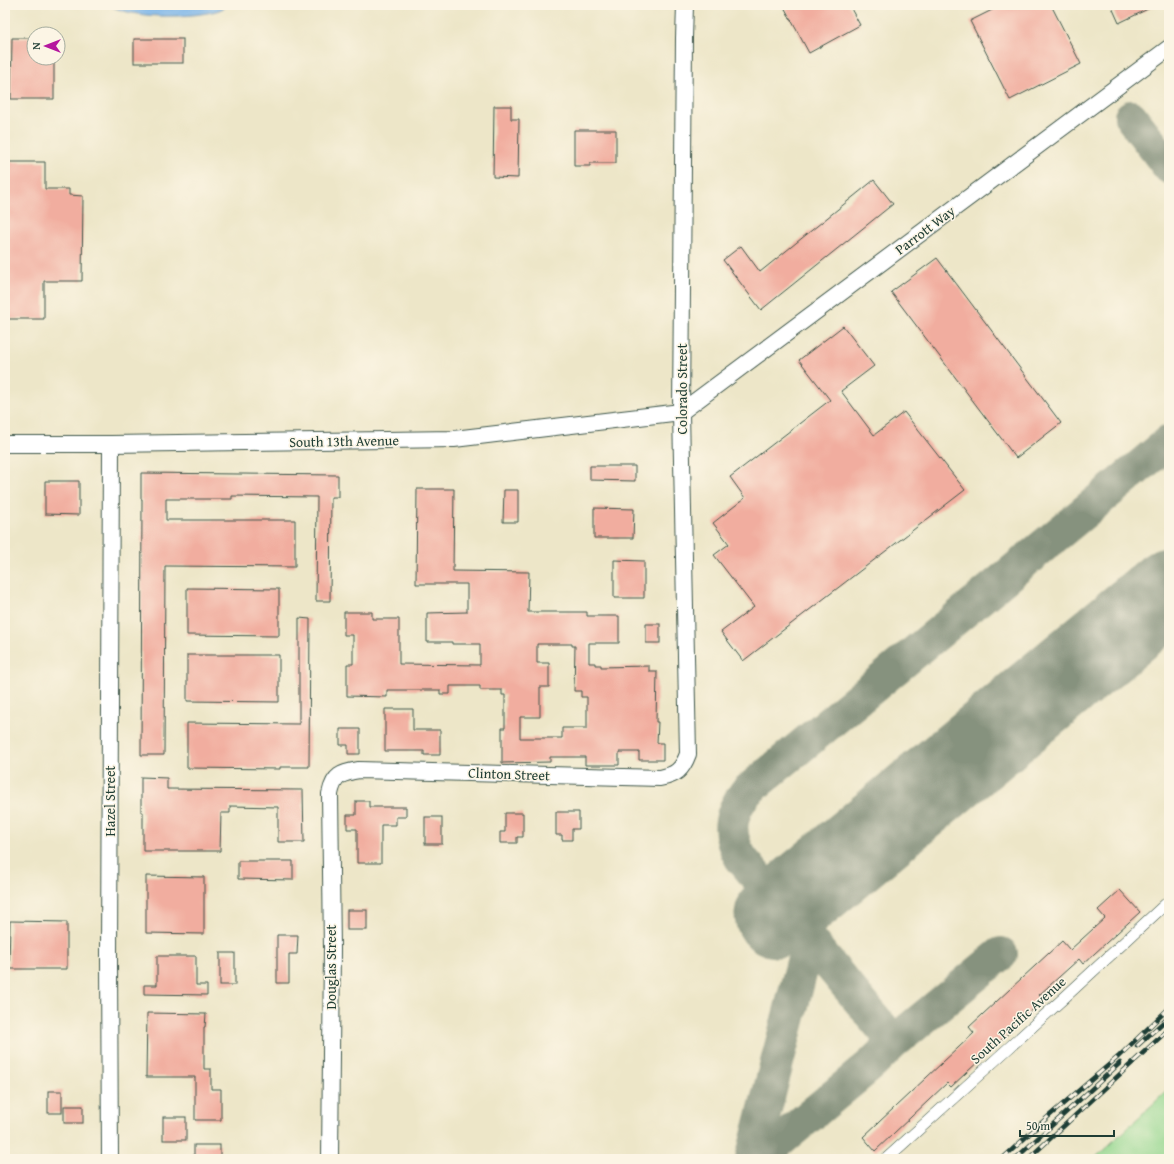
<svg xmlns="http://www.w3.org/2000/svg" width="1174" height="1164" font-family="'Gentium Book Plus',serif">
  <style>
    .green { fill: #94d78f; stroke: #5a8a62 }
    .water { fill: #78b3e9; stroke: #4c788e }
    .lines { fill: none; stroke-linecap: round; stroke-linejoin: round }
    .taxiway { stroke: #86927e; stroke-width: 34 }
    .runway { stroke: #86927e; stroke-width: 85 }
    .building { fill: #f1ad9f; fill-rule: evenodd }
    .street-casing { stroke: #3e564a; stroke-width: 12 }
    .secondary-casing { stroke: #3e564a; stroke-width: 18 }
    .street { stroke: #fff; stroke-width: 11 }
    .secondary { stroke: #fff; stroke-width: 16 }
    .rail-casing { stroke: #1f3d34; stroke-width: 4.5 }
    .rail { stroke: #fcf5e5; stroke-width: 3; stroke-dasharray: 9; stroke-linecap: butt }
    .labels { text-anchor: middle; stroke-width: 3; stroke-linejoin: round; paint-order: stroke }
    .street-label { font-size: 14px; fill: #1f3d34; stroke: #fcf5e5 }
  </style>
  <rect width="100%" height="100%" fill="#fcf5e5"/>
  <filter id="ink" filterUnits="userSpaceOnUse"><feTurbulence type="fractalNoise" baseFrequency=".025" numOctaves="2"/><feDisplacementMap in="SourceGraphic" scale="8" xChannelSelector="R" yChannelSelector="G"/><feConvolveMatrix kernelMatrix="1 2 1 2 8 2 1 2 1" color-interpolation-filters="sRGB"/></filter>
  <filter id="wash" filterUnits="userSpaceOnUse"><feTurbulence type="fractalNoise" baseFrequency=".012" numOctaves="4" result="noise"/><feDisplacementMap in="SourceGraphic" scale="16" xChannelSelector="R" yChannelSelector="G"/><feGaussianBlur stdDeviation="0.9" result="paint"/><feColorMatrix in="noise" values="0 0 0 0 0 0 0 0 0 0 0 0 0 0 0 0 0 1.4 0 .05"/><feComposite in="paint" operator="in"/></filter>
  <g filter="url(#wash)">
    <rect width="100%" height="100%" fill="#ede6c8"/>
    <polygon class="green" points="1169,1089 1169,1159 1094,1159"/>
    <path class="water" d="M109,5H229C224,8 218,11 212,12C186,18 132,19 109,5Z"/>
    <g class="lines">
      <g class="taxiway">
        <polyline points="1131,117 1169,167"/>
        <path d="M894,1042L741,858C726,833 729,814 746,792L1169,442"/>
        <polyline points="752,1159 809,939"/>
        <polyline points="758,1159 872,1064 894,1042 1001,954"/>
      </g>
      <polyline class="runway" points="777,915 1169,590"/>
    </g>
    <g id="blocks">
      <g class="building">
        <polygon points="783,5 849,5 860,25 809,53"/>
        <polygon points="1002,5 1051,5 1081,64 1010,100 970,21"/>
        <polygon points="1111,5 1156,5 1119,23"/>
        <polygon points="12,38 34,38 34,58 54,58 54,99 11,99"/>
        <rect x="134" y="39" width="49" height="24"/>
        <polygon points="494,106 511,106 511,119 519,119 518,178 493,177"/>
        <polygon points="574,130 616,130 616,163 590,163 590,166 574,166"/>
        <polygon points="5,162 45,162 45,189 69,189 69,195 83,196 82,281 44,281 44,319 5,319"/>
        <polygon points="874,180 893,204 761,310 723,260 741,246 760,272"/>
        <polygon points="937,258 1061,423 1016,458 891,292"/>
        <polygon points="843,326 874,366 841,391 874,435 904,412 965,490 743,661 721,632 754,607 714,555 729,544 713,523 745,498 730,477 830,400 799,360"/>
        <polygon points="590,466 635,466 635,481 590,480"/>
        <polygon points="141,473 338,475 338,497 331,497 330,601 316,601 317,497 232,496 232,499 166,499 166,520 295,520 295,567 165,566 164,755 141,755 142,499 141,499"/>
        <polygon points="45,481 79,481 79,515 45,514"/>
        <path d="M417,489H454L453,571L529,572L528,612H587V616H619V643H589V663H595V665H601V667L649,666V671H657L656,722H658L657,743H663V760H639V752H619V765H585V757H550V762L502,763V728H505V695H502V690H480V686H450V694H440V690H387V697L347,696V664H353V635H344V612H372V619H399V664L480,665V644H452V642H427V613L467,612V584H416ZM537,644H572V646H575L574,691H581V697H587V728H562V738H520V717H540V687H549V663H537Z"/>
        <polygon points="504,490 518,490 518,522 503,522"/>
        <polygon points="594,508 634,509 633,538 594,538"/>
        <polygon points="614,560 644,561 644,598 614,598"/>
        <polygon points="187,588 279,589 279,636 187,635"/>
        <polygon points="299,618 310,619 309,767 280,767 280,769 187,768 187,723 299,724"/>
        <rect x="646" y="624" width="14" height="19"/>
        <polygon points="187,655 279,655 279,702 187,701"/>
        <polygon points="385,709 413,709 413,730 440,730 440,755 424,755 424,751 385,751"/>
        <polygon points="340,729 360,729 360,754 348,754 348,745 340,745"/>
        <polygon points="141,777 167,778 167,789 303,790 304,842 278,842 278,807 230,806 230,813 221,813 220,851 143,851 143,812 141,812"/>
        <polygon points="356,801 369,801 369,807 406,807 406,817 396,817 396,825 381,825 381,863 357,863 357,829 347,829 347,815 356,815"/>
        <polygon points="556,812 579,812 579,829 572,829 572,840 562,840 562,835 556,835"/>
        <polygon points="505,813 523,813 523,837 517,837 517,843 500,843 500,832 505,832"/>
        <rect x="425" y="817" width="17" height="27"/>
        <polygon points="238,861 293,861 293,880 238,879"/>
        <polygon points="146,876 204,877 204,934 146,933"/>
        <polygon points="1120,890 1140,912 1083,964 1079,959 1039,995 1043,1000 1011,1030 1012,1030 951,1087 947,1083 875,1151 863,1137 974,1033 969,1027 1062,941 1070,950 1105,918 1098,910"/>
        <rect x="347" y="910" width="20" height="20"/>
        <polygon points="10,921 67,922 67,969 9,969"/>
        <polygon points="277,935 298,935 297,954 289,954 289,983 277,983"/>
        <rect x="220" y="953" width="15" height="32"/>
        <polygon points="157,956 196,956 196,985 207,985 207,995 144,994 144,985 157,985"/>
        <polygon points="147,1013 206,1014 205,1027 204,1027 204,1069 211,1069 211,1089 221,1089 221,1120 195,1120 195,1077 146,1077"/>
        <rect x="48" y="1091" width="14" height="22"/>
        <rect x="64" y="1106" width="19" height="17"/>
        <rect x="163" y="1117" width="23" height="23"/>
        <rect x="194" y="1145" width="26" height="14"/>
      </g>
    </g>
  </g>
  <g filter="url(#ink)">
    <use href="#blocks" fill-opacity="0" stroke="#3e564a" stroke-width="1"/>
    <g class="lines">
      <defs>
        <polyline id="street" points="886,1159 1065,997 1169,901"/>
        <g id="secondary">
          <polyline points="5,444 111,444 454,439 681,412 1169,48"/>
          <polyline points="110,1159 109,960 111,444"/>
          <path d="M330,1159L332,949L330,794C334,775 341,773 359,770L660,778C676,775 682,770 688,754L681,412L684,38L685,5"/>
        </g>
      </defs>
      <use href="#street" class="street-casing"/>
      <use href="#secondary" class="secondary-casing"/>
      <use href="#street" class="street"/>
      <use href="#secondary" class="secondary"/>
      <defs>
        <g id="rail">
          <polyline points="1137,1046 1169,1017"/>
          <polyline points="1002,1159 1049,1116 1118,1057 1169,1008"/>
          <polyline points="1015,1159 1120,1063"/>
          <polyline points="1028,1159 1169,1029"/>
        </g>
      </defs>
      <use href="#rail" class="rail-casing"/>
      <use href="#rail" class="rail"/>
    </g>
  </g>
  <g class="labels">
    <g class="street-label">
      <text transform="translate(925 230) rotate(-37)" y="5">Parrott Way</text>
      <text transform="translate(682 389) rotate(-90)" y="5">Colorado Street</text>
      <text transform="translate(344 441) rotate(-1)" y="5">South 13th Avenue</text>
      <text transform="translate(509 774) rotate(2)" y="5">Clinton Street</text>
      <text transform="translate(110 801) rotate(-90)" y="5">Hazel Street</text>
      <text transform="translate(331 967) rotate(-90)" y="5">Douglas Street</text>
      <text transform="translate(1018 1020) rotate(-42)" y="5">South Pacific Avenue</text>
    </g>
  </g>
  <rect width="1174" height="1164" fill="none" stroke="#fcf5e5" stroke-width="20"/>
  <g transform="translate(46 46) rotate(270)"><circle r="19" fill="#fcf5e5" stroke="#a4ab9e"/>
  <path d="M0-3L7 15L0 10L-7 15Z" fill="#b5179e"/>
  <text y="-6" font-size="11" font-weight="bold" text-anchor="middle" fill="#1f3d34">N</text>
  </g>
  <path d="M1020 1130v6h94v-6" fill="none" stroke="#1f3d34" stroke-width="2"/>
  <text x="1026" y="1130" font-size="12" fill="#1f3d34" stroke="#fcf5e5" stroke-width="3" paint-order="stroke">50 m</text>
</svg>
